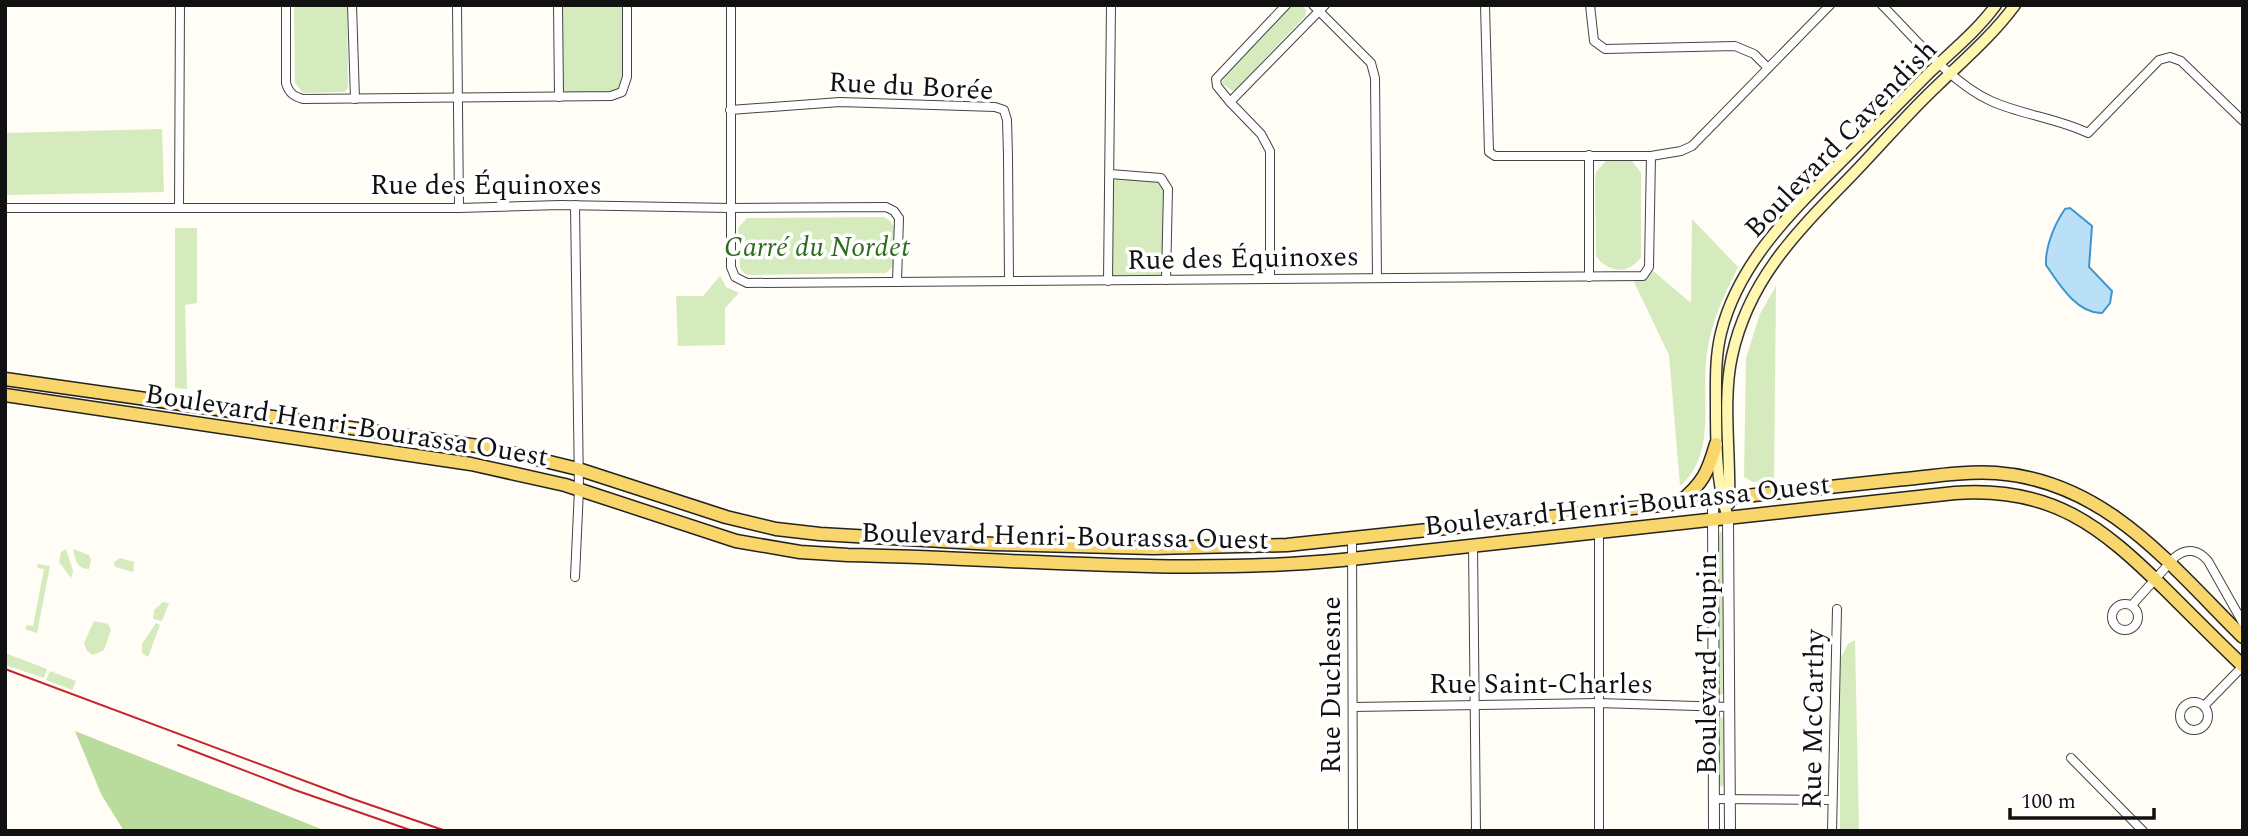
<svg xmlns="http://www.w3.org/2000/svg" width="2248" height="836" font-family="Spectral,serif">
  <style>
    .green { fill: #d5ebbd }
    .forest { fill: #b9dc9c }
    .water { fill: #b9e0f7; stroke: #3f96cf; stroke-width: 2 }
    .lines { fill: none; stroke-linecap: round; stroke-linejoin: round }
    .minor-casing { stroke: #444; stroke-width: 10 }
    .tertiary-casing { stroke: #444; stroke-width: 12 }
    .secondary-casing { stroke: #333; stroke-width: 13 }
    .primary-casing { stroke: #222; stroke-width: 15 }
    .minor { stroke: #fff; stroke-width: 8 }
    .tertiary { stroke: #fff; stroke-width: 10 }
    .secondary { stroke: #fff6b0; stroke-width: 10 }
    .primary { stroke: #f9d66b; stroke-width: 12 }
    .tram { stroke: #c4262e; stroke-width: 2 }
    .labels { text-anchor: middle; stroke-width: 7; stroke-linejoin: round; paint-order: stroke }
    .street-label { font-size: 28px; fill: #111; stroke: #fff }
    .park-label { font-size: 28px; font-style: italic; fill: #2f6b1f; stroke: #fff }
  </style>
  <rect width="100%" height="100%" fill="#fffdf5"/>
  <g class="green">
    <polygon points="294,5 347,5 348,87 345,92 303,93 295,83"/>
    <polygon points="558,5 627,5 627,77 622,92 559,97"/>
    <polygon points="1291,5 1303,5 1306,11 1305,16 1236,89 1233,91 1222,84 1224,76"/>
    <polygon points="162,129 164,192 5,195 5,133"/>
    <path d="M1606,161H1632L1641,173V257C1627,277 1606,271 1596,256L1595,181L1596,172Z"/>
    <polygon points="1110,174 1161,178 1168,189 1166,280 1108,281"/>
    <path d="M884,217C901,224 895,250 894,265L886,273L752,275L745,274L740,268L738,228L747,218Z"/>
    <path d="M1692,219L1738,267C1723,297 1712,320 1707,353C1700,397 1718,453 1680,486L1669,355L1634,282L1652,270L1691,303Z"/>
    <polygon points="175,228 197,228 197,303 185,305 187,389 175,388"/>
    <polygon points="720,276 726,287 739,293 725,308 725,345 678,346 676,296 703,296"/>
    <polygon points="1776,286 1774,481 1753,482 1744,477 1746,358 1760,314"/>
    <polygon points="1720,531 1723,534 1725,692 1721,695 1718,693 1717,561"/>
    <polygon points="66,549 73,571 71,578 59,562 61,552"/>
    <path d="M73,549L89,555L91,560L89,569C77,569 75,560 73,549Z"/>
    <polygon points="120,558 134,562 133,572 115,567 114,562"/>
    <polygon points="38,564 50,566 37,633 25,629 27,625 33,626 44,569 37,568"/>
    <polygon points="163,602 169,603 162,621 153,619 154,610"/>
    <polygon points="94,621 108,624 111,630 104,650 93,655 87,651 84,643"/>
    <polygon points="156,623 160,625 148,657 142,653 142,644"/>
    <polygon points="1855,640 1859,831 1840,831 1840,659 1848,644"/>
    <polygon points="5,653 47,669 44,678 5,665"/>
    <polygon points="50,671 76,681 72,690 46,680"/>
    <polygon points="1722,717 1726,721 1725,784 1721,787 1718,785 1718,719"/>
  </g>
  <polygon class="forest" points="75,731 326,831 124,831 101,794"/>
  <path class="water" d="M2070,208L2092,226L2089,267L2112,291L2110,303L2102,313C2077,314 2059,284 2046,265C2045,247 2055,223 2065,209Z"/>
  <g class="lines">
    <defs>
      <g id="minor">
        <path d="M286,5V83C289,93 293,96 303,99L611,96L622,92L627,77V5"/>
        <polyline points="352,5 355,99"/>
        <polyline points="457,5 459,208"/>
        <polyline points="558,5 559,97"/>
        <polyline points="731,5 731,267 735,277 747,283 1643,276 1649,267 1651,156"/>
        <polyline points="1286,5 1216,79 1217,86 1230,102 1325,5"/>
        <polyline points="1313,5 1371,63 1375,78 1377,278"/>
        <polyline points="1485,5 1489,152 1495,156 1651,156 1681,151 1692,146 1830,5"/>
        <polyline points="1590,5 1594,41 1605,49 1735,46 1754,54 1768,68"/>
        <path d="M1882,5C1914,37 1950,82 1991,101C2022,115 2057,118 2088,133L2159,60L2170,57L2181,61L2243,121"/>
        <polyline points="1230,102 1261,134 1270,151 1270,279"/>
        <polyline points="730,110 840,102 995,107 1004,110 1007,120 1008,156 1009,281"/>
        <polyline points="1110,174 1161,178 1168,189 1166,280"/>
        <polyline points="179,207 180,5"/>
        <polyline points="5,208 459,208 560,205 730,208 886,207 894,211 899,218 897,282"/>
        <polyline points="1589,277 1589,155"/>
        <polyline points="1108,281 1111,5"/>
        <polyline points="1352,538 1353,831"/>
        <polyline points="1473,545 1476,831"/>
        <polyline points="575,577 579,489 575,205"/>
        <circle cx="2125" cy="617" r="13"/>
        <path d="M2132,605L2175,557C2187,547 2199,550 2208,561L2243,623"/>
        <circle cx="2194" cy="716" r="14"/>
        <polyline points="2204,706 2243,666"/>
        <polyline points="1353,707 1598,703 1729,707"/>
        <polyline points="2071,758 2143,831"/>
        <polyline points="1714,799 1832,800"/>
        <polyline points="1599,831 1599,531"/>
        <polyline points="1832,831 1837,609"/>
      </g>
      <g id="tertiary">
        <polyline points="1713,499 1714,831"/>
        <polyline points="1728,517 1730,831"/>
      </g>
      <g id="secondary">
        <path d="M1729,504C1731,458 1722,400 1732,356C1749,277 1800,229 1854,173C1882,144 1908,113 1938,85C1965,59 1993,35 2015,5"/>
        <path d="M1728,517C1716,484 1716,442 1716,407C1716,382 1715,357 1721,333C1739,260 1796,208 1846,157C1874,129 1901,101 1929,73C1952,51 1977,31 1996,5"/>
      </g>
      <g id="primary">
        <path d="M5,379L492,448L578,469L726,517L776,529L820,534L994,544L1153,548L1287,545L1895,480C1928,477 1962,471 1996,473C2106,481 2170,565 2243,637"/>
        <path d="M5,395L471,464L565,485L736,541L800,552L848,555C1013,558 1177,576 1342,560L1955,493C2052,486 2101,526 2166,590C2192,616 2217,641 2243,666"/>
        <path d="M1680,502C1703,483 1708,472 1716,444"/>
      </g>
    </defs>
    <use href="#minor" class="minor-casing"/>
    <use href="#tertiary" class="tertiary-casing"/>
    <use href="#secondary" class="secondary-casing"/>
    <use href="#primary" class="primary-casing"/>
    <use href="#minor" class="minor"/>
    <use href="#tertiary" class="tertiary"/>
    <use href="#secondary" class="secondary"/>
    <use href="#primary" class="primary"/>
    <g class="tram">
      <polyline points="5,669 353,799 446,831"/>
      <polyline points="178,745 295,790 413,831"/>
    </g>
  </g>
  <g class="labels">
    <g class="street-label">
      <text transform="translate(911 85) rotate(3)" y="10">Rue du Borée</text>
      <text transform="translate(1840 138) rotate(-46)" y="10">Boulevard Cavendish</text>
      <text x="486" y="194">Rue des Équinoxes</text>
      <text transform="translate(1243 257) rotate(-1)" y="10">Rue des Équinoxes</text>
      <text transform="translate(347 424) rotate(9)" y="10">Boulevard Henri-Bourassa Ouest</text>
      <text transform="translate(1627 504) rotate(-6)" y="10">Boulevard Henri-Bourassa Ouest</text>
      <text transform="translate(1065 535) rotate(1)" y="10">Boulevard Henri-Bourassa Ouest</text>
      <text transform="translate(1706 664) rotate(-90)" y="10">Boulevard Toupin</text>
      <text x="1541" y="693">Rue Saint-Charles</text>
      <text transform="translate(1330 685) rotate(-90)" y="10">Rue Duchesne</text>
      <text transform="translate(1812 719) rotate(-89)" y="10">Rue McCarthy</text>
    </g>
    <g class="park-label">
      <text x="817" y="256">Carré du Nordet</text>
    </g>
  </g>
  <rect width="2248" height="836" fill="none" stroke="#111111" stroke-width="14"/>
  <path d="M2010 808v10h144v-10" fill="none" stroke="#111111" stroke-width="3.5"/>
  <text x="2021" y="808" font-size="21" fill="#111111" stroke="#ffffff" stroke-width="5" paint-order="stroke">100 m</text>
</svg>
